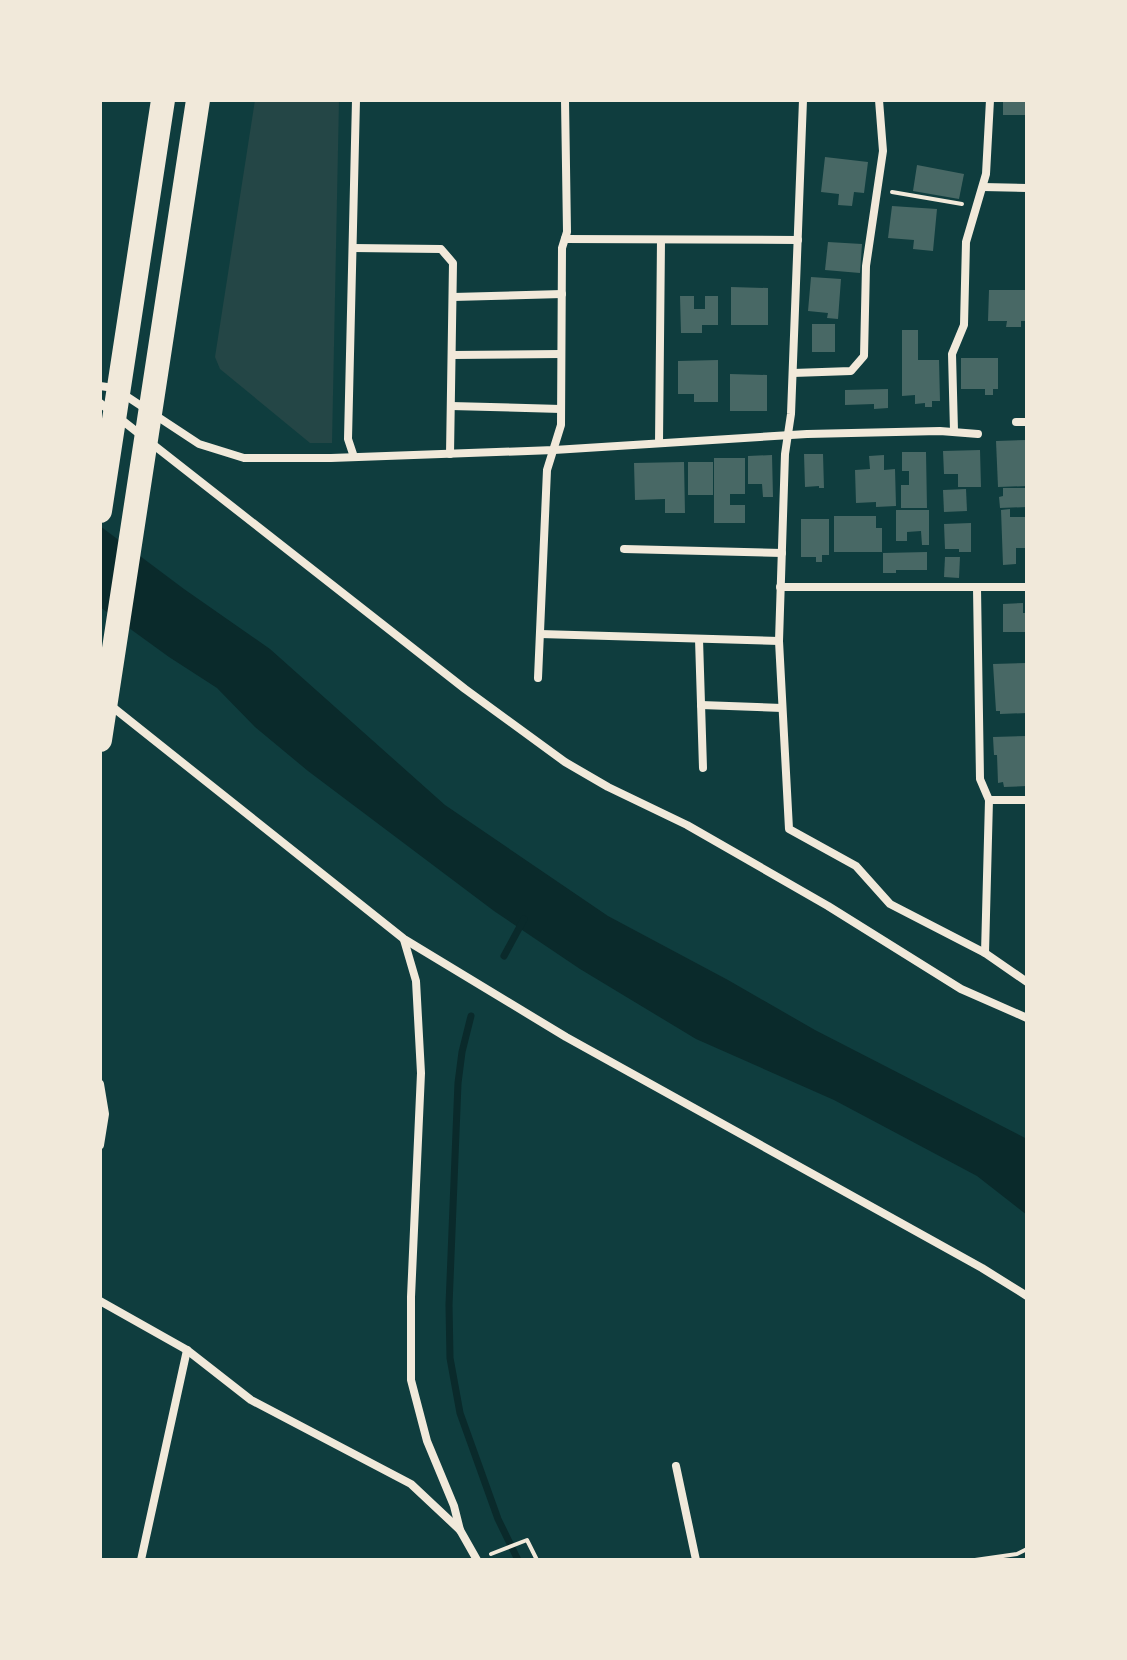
<svg xmlns="http://www.w3.org/2000/svg" width="1127" height="1660" font-family="'Asap Condensed',sans-serif">
  <style>
    .green { fill: #244646 }
    .water { fill: #0a2a2b }
    .lines { fill: none; stroke-linecap: round; stroke-linejoin: round }
    .stream { stroke: #0a2a2b; stroke-width: 7 }
    .building { fill: #486865 }
    .path { stroke: #f1e9da; stroke-width: 4 }
    .minor { stroke: #f1e9da; stroke-width: 8 }
    .motorway { stroke: #f1e9da; stroke-width: 24 }
  </style>
  <rect width="100%" height="100%" fill="#0f3d3e"/>
  <polygon class="green" points="255,100 339,100 332,443 310,443 220,369 215,357"/>
  <polygon class="water" points="100,526 184,589 270,649 445,805 608,916 728,980 815,1030 1027,1139 1027,1215 977,1176 834,1100 696,1039 580,969 494,911 308,771 255,727 217,688 169,657 100,607"/>
  <g class="lines">
    <g class="stream">
      <polyline points="504,956 524,919"/>
      <polyline points="471,1016 462,1052 458,1083 449,1305 450,1358 460,1413 498,1519 518,1560"/>
    </g>
  </g>
  <g class="building">
    <rect x="1003" y="100" width="24" height="15"/>
    <polygon points="825,157 868,162 864,193 854,192 852,206 838,205 839,194 821,192"/>
    <polygon points="917,165 964,174 959,199 913,191"/>
    <polygon points="892,206 937,209 933,251 913,249 914,240 888,238"/>
    <polygon points="828,242 862,244 860,273 825,270"/>
    <polygon points="811,277 841,279 838,319 827,318 828,313 808,311"/>
    <polygon points="731,287 768,288 768,325 731,325"/>
    <polygon points="989,290 1027,290 1027,321 1021,321 1021,327 1006,327 1007,321 988,321"/>
    <polygon points="680,296 694,296 694,309 705,309 705,296 718,296 718,325 702,325 702,333 681,333"/>
    <rect x="812" y="324" width="23" height="28"/>
    <polygon points="902,330 918,330 918,360 939,360 940,401 932,401 932,407 925,407 925,403 915,404 915,395 902,396"/>
    <polygon points="961,358 998,358 998,389 993,389 993,395 985,395 985,389 961,389"/>
    <polygon points="718,360 718,402 694,402 694,394 678,394 678,361"/>
    <polygon points="730,374 767,375 767,411 730,411"/>
    <polygon points="888,389 888,408 874,409 874,404 845,405 845,390"/>
    <polygon points="1027,440 1027,486 998,487 996,441"/>
    <polygon points="980,450 981,487 958,487 958,474 944,474 943,451"/>
    <polygon points="902,452 926,452 927,508 901,508 901,485 909,485 909,471 902,471"/>
    <polygon points="804,454 823,454 824,488 819,488 819,486 805,487"/>
    <polygon points="772,455 773,497 763,497 762,484 748,484 748,456"/>
    <polygon points="884,455 884,470 895,469 896,506 876,507 876,502 856,503 855,470 870,469 869,456"/>
    <polygon points="714,458 745,458 745,494 730,494 730,505 745,505 745,523 714,523"/>
    <polygon points="684,462 685,513 665,513 665,499 635,500 634,463"/>
    <rect x="688" y="462" width="25" height="33"/>
    <polygon points="1003,488 1027,488 1027,507 1000,508 999,497 1003,496"/>
    <polygon points="966,489 967,511 944,512 943,490"/>
    <polygon points="1010,509 1010,517 1027,517 1027,548 1016,548 1016,564 1003,565 1001,510"/>
    <polygon points="896,510 929,510 929,545 922,545 921,531 907,532 907,541 896,541"/>
    <polygon points="834,516 876,516 876,528 882,528 882,552 834,552"/>
    <polygon points="801,519 829,519 829,555 822,555 822,562 816,562 816,557 801,557"/>
    <polygon points="971,523 971,552 959,552 959,549 945,549 944,524"/>
    <polygon points="927,552 927,570 896,570 896,573 883,573 883,553"/>
    <polygon points="945,557 960,557 959,578 944,577"/>
    <polygon points="1023,603 1023,613 1027,613 1026,632 1003,632 1003,604"/>
    <polygon points="1027,663 1027,713 1000,714 1000,711 996,711 993,664"/>
    <polygon points="1027,736 1027,786 1004,787 1003,782 998,783 997,755 994,755 993,737"/>
  </g>
  <g class="lines">
    <g class="path">
      <polyline points="892,192 962,204"/>
      <polyline points="491,1554 527,1540 537,1560"/>
      <polyline points="975,1560 1017,1554 1027,1549"/>
    </g>
    <g class="minor">
      <polyline points="803,100 791,414 785,454 779,641 789,829 856,866 890,904 985,953 1027,982"/>
      <polyline points="983,187 1027,188"/>
      <polyline points="565,239 798,240"/>
      <polyline points="353,248 441,249 453,263 450,454"/>
      <polyline points="453,297 562,294"/>
      <polyline points="452,355 561,354"/>
      <polyline points="793,373 851,371 864,356 866,266 883,151 879,100"/>
      <polyline points="100,386 114,388 199,444 244,458 331,458 554,450 807,434 940,431 978,434"/>
      <polyline points="100,403 465,689 565,762 608,787 687,825 828,906 961,989 1027,1018"/>
      <polyline points="451,406 561,409"/>
      <polyline points="1016,422 1027,422"/>
      <polyline points="954,431 952,354 964,325 966,242 986,174 990,100"/>
      <polyline points="659,443 661,240"/>
      <polyline points="354,457 348,439 356,100"/>
      <polyline points="624,549 782,553"/>
      <polyline points="780,587 1027,587"/>
      <polyline points="977,588 980,779 989,800 985,953"/>
      <polyline points="540,634 779,641"/>
      <polyline points="699,639 703,768"/>
      <polyline points="538,678 547,470 561,425 562,248 567,232 565,100"/>
      <polyline points="110,705 404,939 566,1037 982,1268 1027,1296"/>
      <polyline points="701,705 782,708"/>
      <polyline points="989,800 1027,800"/>
      <polyline points="404,940 416,981 421,1073 411,1297 411,1380 427,1441 454,1506 460,1530"/>
      <polyline points="100,1084 105,1114 100,1145"/>
      <polyline points="100,1301 187,1350 251,1400 411,1484 460,1530 477,1560"/>
      <polyline points="676,1466 696,1560"/>
      <polyline points="141,1560 187,1350"/>
    </g>
    <g class="motorway">
      <polyline points="100,511 163,100"/>
      <polyline points="100,740 198,100"/>
    </g>
  </g>
  <rect width="1127" height="1660" fill="none" stroke="#f1e9da" stroke-width="204"/>
</svg>
